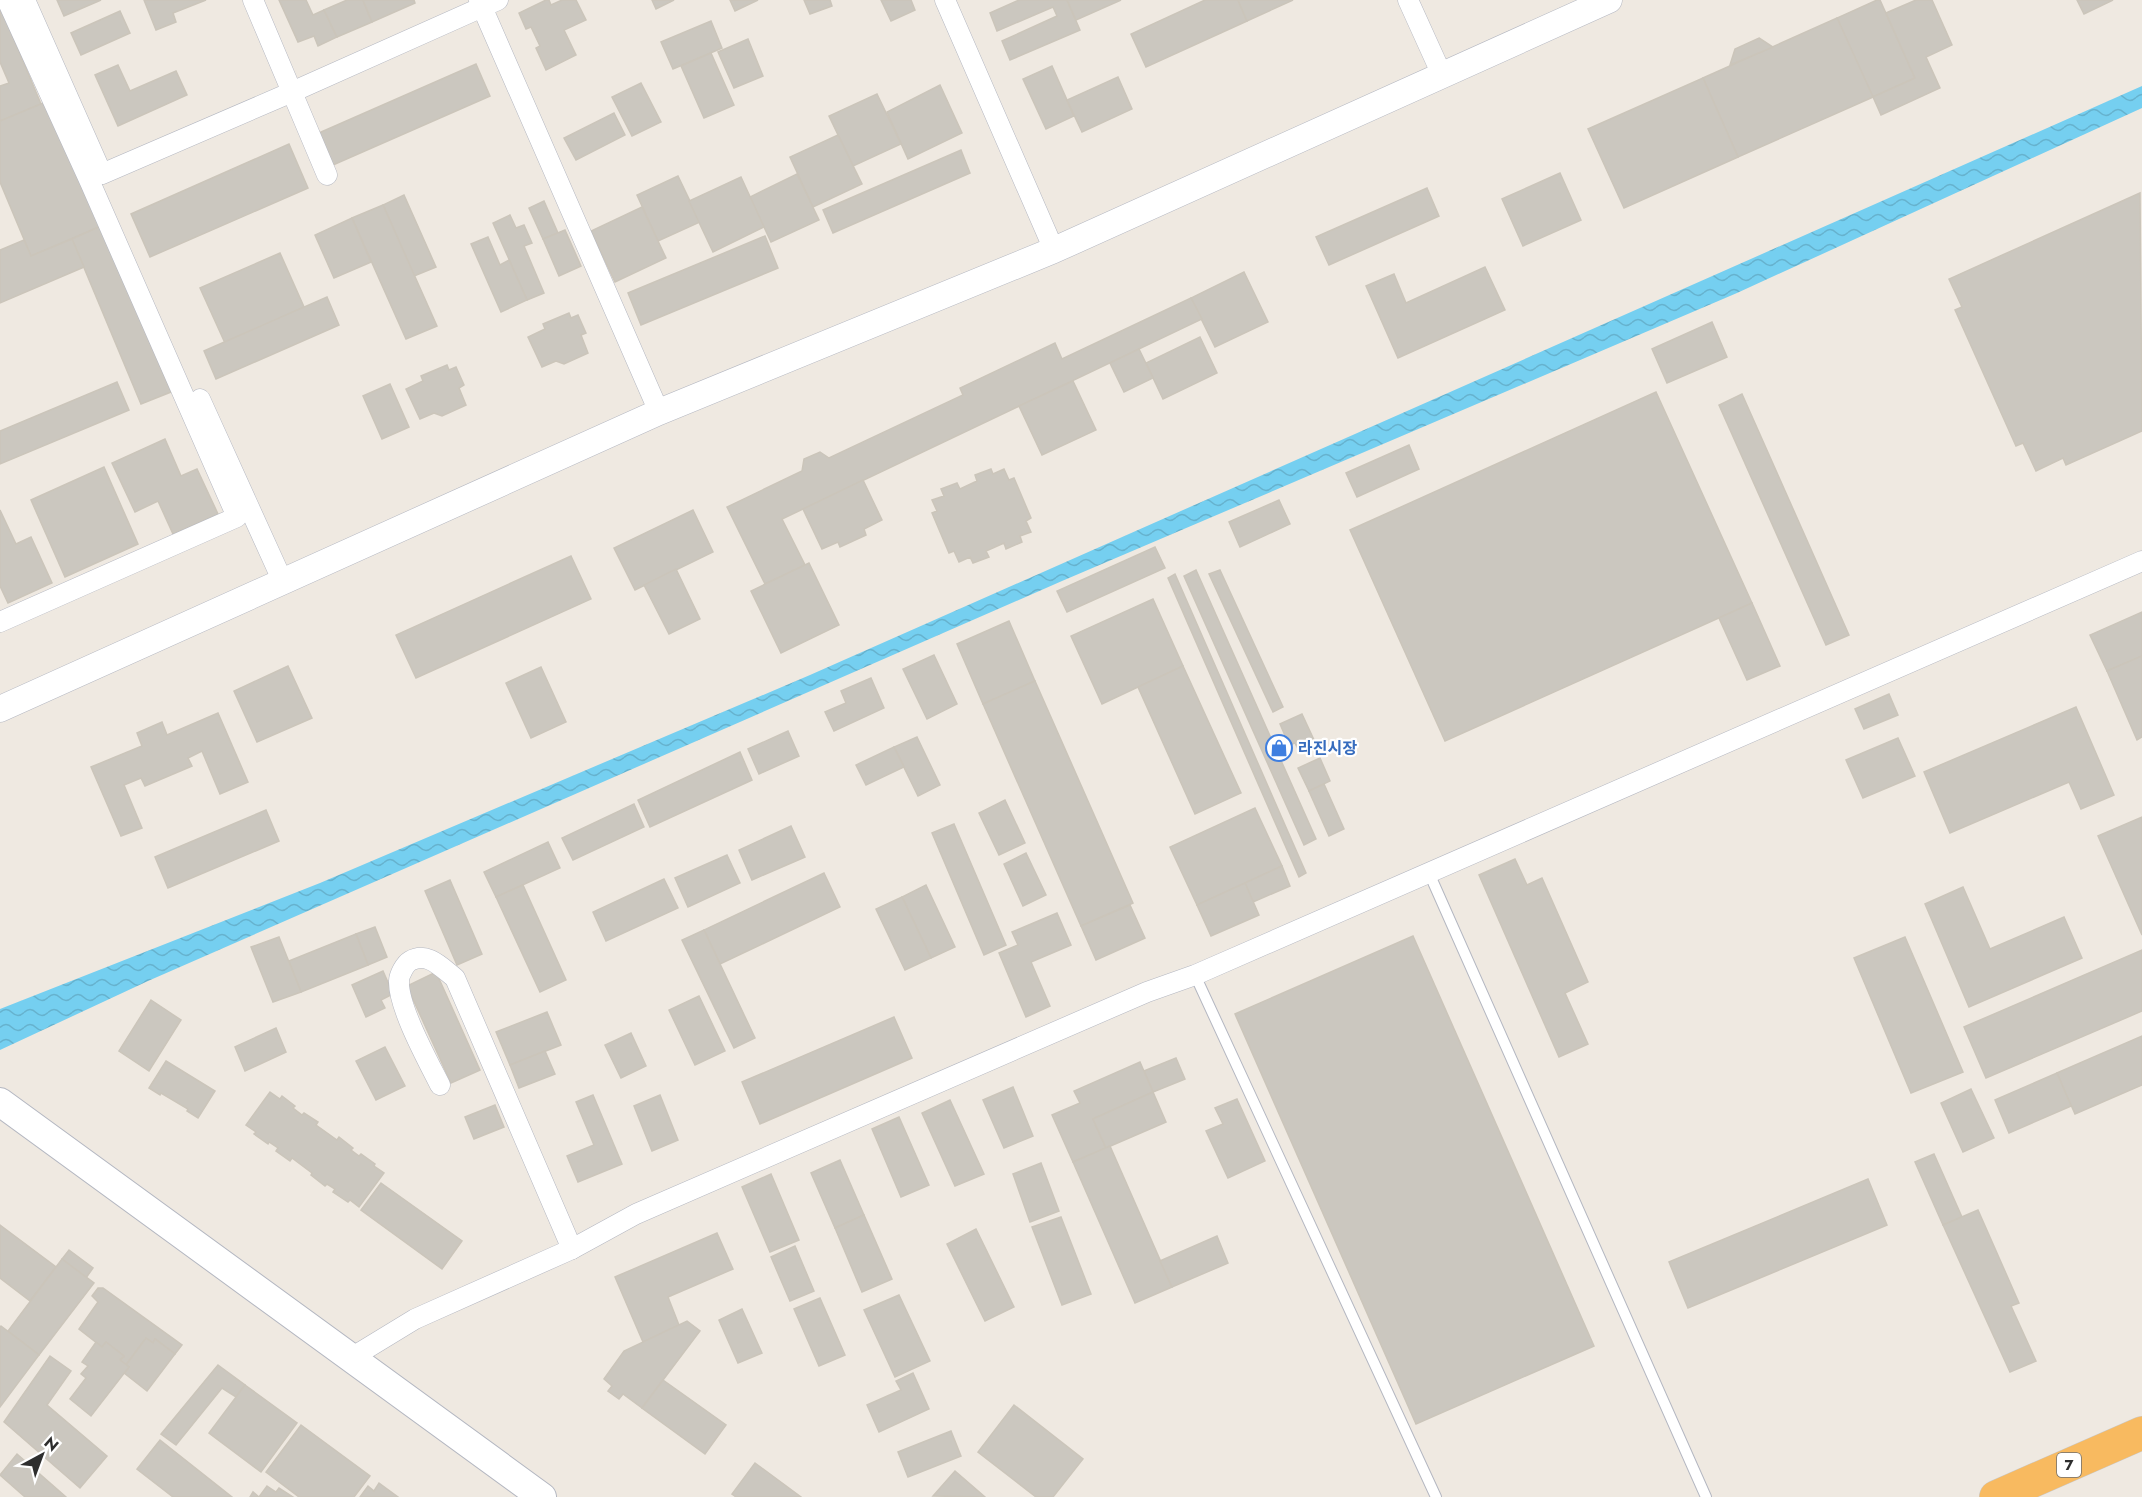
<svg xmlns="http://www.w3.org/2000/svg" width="2142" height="1497" font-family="Jost,'Noto Sans KR',sans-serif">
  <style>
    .water { fill: url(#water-waves) }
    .building { fill: #cbc7bf; stroke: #cbc5ba; stroke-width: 1.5 }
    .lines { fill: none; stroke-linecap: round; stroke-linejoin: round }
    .service-casing { stroke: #b4b7c1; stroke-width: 12 }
    .minor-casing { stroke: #b4b7c1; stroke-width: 21 }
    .tertiary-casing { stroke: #b4b7c1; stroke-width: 27 }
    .secondary-casing { stroke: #b4b7c1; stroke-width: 30 }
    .trunk-casing { stroke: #c9c9c9; stroke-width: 34 }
    .service { stroke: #fff; stroke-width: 10 }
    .minor { stroke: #fff; stroke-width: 20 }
    .tertiary { stroke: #fff; stroke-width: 26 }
    .secondary { stroke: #fff; stroke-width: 28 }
    .trunk { stroke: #f8ba60; stroke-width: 33 }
    .labels { text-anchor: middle; stroke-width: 4.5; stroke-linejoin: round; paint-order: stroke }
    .shield { fill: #fff; stroke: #6d6d6d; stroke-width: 1.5 }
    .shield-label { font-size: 15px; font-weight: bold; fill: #2e2e2e }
    .shop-label { font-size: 16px; font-weight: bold; fill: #366cbe; stroke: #fff; text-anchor: start }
  </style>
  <defs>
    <pattern id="water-waves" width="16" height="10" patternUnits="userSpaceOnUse" patternTransform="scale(1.5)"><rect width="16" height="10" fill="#75cff0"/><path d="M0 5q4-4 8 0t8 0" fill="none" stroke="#66b2ce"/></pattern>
  </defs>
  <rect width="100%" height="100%" fill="#efe9e1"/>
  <polygon class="water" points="2142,86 2142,108 1737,293 1062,581 148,981 0,1050 0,1009 320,883 810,675"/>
  <g class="building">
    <polygon points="57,0 101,0 64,16"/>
    <polygon points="144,0 206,0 173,13 176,22 156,30"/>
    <polygon points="279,0 306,0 313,15 324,10 337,37 318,46 314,36 298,42"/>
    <polygon points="347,0 363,0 372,22 337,37 324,10"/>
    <polygon points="363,0 414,0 415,3 372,22"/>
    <polygon points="546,0 549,0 551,5 562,0 576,0 586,20 564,30 576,55 546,70 536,48 540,46 531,27 526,29 519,13"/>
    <polygon points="652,0 674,0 656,9"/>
    <polygon points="730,0 758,0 735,11"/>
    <polygon points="804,0 830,0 832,6 810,14"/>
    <polygon points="881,0 911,0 915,10 891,21"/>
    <polygon points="1019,0 1067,0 1080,30 1010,60 1002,41 1057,16 1053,7 997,31 990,13"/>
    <polygon points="1067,0 1121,0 1076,20"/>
    <polygon points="1205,0 1238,0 1247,21 1146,67 1131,34"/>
    <polygon points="1238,0 1293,0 1247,21"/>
    <polygon points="1877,0 1880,0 1915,78 1873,97 1837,18"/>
    <polygon points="1916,0 1932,0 1952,45 1926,57 1940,88 1881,115 1873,97 1915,78 1886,13"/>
    <polygon points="2077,0 2113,0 2084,14"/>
    <polygon points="0,6 41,104 0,121 0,86 9,83 0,62"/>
    <polygon points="120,11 130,33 81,55 71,33"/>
    <polygon points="1837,18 1873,97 1738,157 1703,78"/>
    <polygon points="711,21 722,48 673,69 661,42"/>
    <polygon points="1759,38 1773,47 1730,65 1735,49"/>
    <polygon points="748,39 763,76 734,88 718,52"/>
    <polygon points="711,53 734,105 704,118 681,66"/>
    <polygon points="476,64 490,96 333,165 319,133"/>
    <polygon points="118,65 130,91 176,71 187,95 118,126 95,75"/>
    <polygon points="1052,66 1074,116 1046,129 1023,79"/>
    <polygon points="1118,77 1132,109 1082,132 1067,100"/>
    <polygon points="1703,78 1738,157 1624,208 1588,129"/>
    <polygon points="641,83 661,122 632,136 612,97"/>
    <polygon points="940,85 962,133 908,159 887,112"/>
    <polygon points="877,94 901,144 853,166 829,116"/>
    <polygon points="48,101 101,226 31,256 0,182 0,121"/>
    <polygon points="614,113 625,135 576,160 564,138"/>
    <polygon points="838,135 862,184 813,207 790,157"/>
    <polygon points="289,144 308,188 150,257 131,214"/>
    <polygon points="961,150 970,173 833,233 823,210"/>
    <polygon points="1560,173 1581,220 1523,246 1502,199"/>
    <polygon points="797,174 819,220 771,242 750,197"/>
    <polygon points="678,176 700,222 658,241 637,195"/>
    <polygon points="741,177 764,227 713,252 689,201"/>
    <polygon points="1427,188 1439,216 1329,265 1316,237"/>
    <polygon points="2140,193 2142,431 2066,465 2063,458 2036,471 2023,443 2016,446 1955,310 1962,307 1949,279"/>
    <polygon points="404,195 436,267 414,276 383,205"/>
    <polygon points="544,201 558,233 543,239 529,208"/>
    <polygon points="383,205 437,326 406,339 352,218"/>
    <polygon points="642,207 666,258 615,282 591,231"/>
    <polygon points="510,215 516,228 524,225 532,243 524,246 544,293 527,300 493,223"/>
    <polygon points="352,218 371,262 334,278 315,235"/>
    <polygon points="101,226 171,392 141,404 72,239"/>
    <polygon points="565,230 581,266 559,276 543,239"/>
    <polygon points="765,236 778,268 641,325 628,293"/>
    <polygon points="488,237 500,265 509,260 527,300 501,312 471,244"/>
    <polygon points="72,239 84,267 0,303 0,250 24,240 31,256"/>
    <polygon points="280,253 304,307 225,343 200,288"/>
    <polygon points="1485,267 1505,310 1398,358 1366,286 1394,274 1406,303"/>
    <polygon points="1244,272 1268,322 1215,347 1191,298"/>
    <polygon points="327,297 339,325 216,379 204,351"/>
    <polygon points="1191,298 1202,319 782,519 805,565 765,584 727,507 802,471 804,459 820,452 829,458 963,395 960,388 1055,343 1062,359"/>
    <polygon points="569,313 571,318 578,315 586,333 581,335 588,353 564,364 556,361 542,367 528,337 545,329 543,324"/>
    <polygon points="1712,322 1727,357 1667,383 1652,349"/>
    <polygon points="1200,337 1217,373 1163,399 1146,363"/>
    <polygon points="1139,349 1153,378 1124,392 1110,363"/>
    <polygon points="447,365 449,370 456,367 464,385 459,388 466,405 442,416 434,413 420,419 406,389 423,381 421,376"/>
    <polygon points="1073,381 1096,430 1042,455 1019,406"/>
    <polygon points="117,382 129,410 0,464 0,431"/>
    <polygon points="390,384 409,427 382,439 363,396"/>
    <polygon points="1656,392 1752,603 1445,741 1350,530"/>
    <polygon points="1742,394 1849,635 1826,645 1719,405"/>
    <polygon points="165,439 181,476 197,469 218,514 173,534 158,501 135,512 112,463"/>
    <polygon points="1409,445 1419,469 1357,497 1346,473"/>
    <polygon points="104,467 138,544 65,577 31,500"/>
    <polygon points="991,469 993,474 1004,469 1009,480 1014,478 1031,518 1026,521 1031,532 1020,536 1022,542 1006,549 1004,543 986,551 989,557 973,563 970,557 959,562 954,551 949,553 932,513 937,511 932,500 944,496 941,489 957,483 960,489 977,481 975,475"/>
    <polygon points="863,480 882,520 864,529 866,535 840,547 838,542 822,549 803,509"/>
    <polygon points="1279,500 1290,524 1240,547 1229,522"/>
    <polygon points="0,510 16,544 31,537 52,583 8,603 0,586"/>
    <polygon points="693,510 713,552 635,590 614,548"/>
    <polygon points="1155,547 1165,568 1067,612 1057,591"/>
    <polygon points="571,556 591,599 416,678 396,635"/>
    <polygon points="809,563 839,625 781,653 751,591"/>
    <polygon points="676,569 700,619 669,634 644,585"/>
    <polygon points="1196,570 1316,839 1304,845 1184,576"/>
    <polygon points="1220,570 1283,707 1273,712 1209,574"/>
    <polygon points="1175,574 1306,873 1299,877 1168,578"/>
    <polygon points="1153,599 1183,666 1102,704 1071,636"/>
    <polygon points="1752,603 1780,666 1747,680 1719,618"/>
    <polygon points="2142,612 2142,656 2107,671 2090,635"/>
    <polygon points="1009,621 1035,681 983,704 957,644"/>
    <polygon points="934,655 957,704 927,719 903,669"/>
    <polygon points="2142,656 2142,737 2137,740 2107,671"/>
    <polygon points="288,666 312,718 257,742 234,691"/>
    <polygon points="1183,666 1241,793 1195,814 1138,687"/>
    <polygon points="541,667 566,722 531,738 506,683"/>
    <polygon points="871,678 884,708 834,731 825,712 846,703 841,691"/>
    <polygon points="1035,681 1133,903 1081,926 983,704"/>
    <polygon points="1889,694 1898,715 1864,729 1855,709"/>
    <polygon points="2076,707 2114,795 2081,809 2069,782 1950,833 1924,772"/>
    <polygon points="218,713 248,782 220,794 202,751 188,758 192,766 145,786 141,778 124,785 142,828 121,836 91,767 142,746 137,733 162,722 167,735"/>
    <polygon points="1302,714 1315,742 1298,749 1295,743 1289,745 1280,724"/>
    <polygon points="788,731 799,756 759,774 748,749"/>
    <polygon points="917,737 940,785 918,796 894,747"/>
    <polygon points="1898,738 1915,776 1863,798 1846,760"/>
    <polygon points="894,747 904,767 866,785 856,765"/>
    <polygon points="740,752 752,780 650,827 638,800"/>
    <polygon points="1320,758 1330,781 1309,791 1298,768"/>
    <polygon points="1324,784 1344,829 1329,836 1309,791"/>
    <polygon points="1005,800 1025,843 999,855 979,813"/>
    <polygon points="634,804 644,827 573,860 562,838"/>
    <polygon points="1255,808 1282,866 1197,905 1170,847"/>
    <polygon points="266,810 279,841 168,888 155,857"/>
    <polygon points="2142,817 2142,935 2098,836"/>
    <polygon points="954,824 1006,945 984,955 932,833"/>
    <polygon points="791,826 805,857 752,880 739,850"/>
    <polygon points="548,842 560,868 496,897 484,872"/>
    <polygon points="1026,853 1046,895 1023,906 1004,864"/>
    <polygon points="727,855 740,883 688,907 675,878"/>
    <polygon points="1515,859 1527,885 1542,878 1588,982 1565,993 1588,1044 1559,1057 1479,875"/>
    <polygon points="1282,866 1290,886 1253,902 1245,883"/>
    <polygon points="824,873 840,907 720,964 704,930"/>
    <polygon points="664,879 678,908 606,941 593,912"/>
    <polygon points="450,880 482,954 457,965 425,891"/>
    <polygon points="1245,883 1259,915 1211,936 1197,905"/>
    <polygon points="523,885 566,980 540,992 496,897"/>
    <polygon points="926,885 955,947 931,958 902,897"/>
    <polygon points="1963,887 1990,949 2064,917 2082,958 1969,1007 1925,904"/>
    <polygon points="902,897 931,958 905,970 876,909"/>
    <polygon points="1130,905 1145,938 1096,960 1081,926"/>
    <polygon points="1057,913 1071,945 1031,962 1050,1006 1026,1017 999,953 1018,945 1012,932"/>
    <polygon points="375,927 387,957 368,965 356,934"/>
    <polygon points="704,930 755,1038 734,1048 682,940"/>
    <polygon points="356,934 368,965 301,992 289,961"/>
    <polygon points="1413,936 1594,1346 1416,1424 1235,1014"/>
    <polygon points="279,937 301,992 273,1002 251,947"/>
    <polygon points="1905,937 1963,1072 1911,1093 1854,958"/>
    <polygon points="2142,950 2142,1011 1986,1078 1964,1027"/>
    <polygon points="383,971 393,994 381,1000 385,1008 366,1017 352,985"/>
    <polygon points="436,972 480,1070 451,1083 407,986"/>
    <polygon points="699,996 725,1051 695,1065 669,1010"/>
    <polygon points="151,1000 181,1020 149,1071 119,1051"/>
    <polygon points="547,1012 561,1045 510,1065 496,1032"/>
    <polygon points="894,1017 912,1058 760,1124 742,1082"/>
    <polygon points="276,1028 286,1052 245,1071 235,1047"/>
    <polygon points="631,1033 646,1066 621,1078 605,1045"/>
    <polygon points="2142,1036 2142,1085 2075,1114 2057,1073"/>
    <polygon points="385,1047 405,1086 376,1100 356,1061"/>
    <polygon points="545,1051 555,1074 519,1088 510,1065"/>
    <polygon points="1176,1058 1185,1079 1153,1092 1144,1071"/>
    <polygon points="166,1061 215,1091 198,1118 187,1111 188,1109 161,1093 160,1095 149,1088"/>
    <polygon points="1140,1062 1153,1092 1093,1119 1106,1148 1073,1162 1052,1115 1080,1103 1074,1091"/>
    <polygon points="2057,1073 2071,1106 2009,1133 1995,1100"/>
    <polygon points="1013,1087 1033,1136 1004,1148 983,1100"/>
    <polygon points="1971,1089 1994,1138 1963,1152 1941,1103"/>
    <polygon points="270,1092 280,1099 282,1096 295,1106 293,1108 302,1115 304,1113 318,1122 316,1125 337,1140 339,1137 353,1148 351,1150 359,1156 361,1154 375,1164 374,1166 384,1173 359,1207 350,1200 348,1202 333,1192 335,1189 327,1184 325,1186 311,1175 312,1173 292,1158 290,1161 276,1151 278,1148 269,1142 268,1144 254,1134 256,1132 246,1125"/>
    <polygon points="1153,1092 1166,1122 1106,1148 1093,1119"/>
    <polygon points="593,1095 622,1164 578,1182 567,1156 594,1145 576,1102"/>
    <polygon points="660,1095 678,1140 652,1151 634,1106"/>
    <polygon points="1237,1099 1265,1161 1228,1178 1206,1131 1223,1124 1215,1108"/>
    <polygon points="950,1100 984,1174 955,1186 922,1113"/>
    <polygon points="495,1105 504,1127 474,1139 465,1117"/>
    <polygon points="899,1117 929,1185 901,1197 872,1129"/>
    <polygon points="1110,1146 1172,1287 1135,1303 1073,1162"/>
    <polygon points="1934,1154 1962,1217 1943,1225 1915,1162"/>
    <polygon points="840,1160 864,1215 835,1228 811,1173"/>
    <polygon points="1041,1163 1059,1211 1030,1222 1013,1174"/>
    <polygon points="771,1174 799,1240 770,1252 742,1187"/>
    <polygon points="1868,1179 1887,1225 1688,1308 1669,1262"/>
    <polygon points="381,1183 462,1241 442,1269 361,1210"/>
    <polygon points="1978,1210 2019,1303 2011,1306 2036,1361 2010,1372 1943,1225"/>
    <polygon points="864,1215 892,1279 862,1292 835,1228"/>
    <polygon points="1061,1217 1091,1294 1062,1305 1032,1227"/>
    <polygon points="0,1225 56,1267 30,1301 0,1278"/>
    <polygon points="976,1229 1014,1307 985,1321 947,1244"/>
    <polygon points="717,1233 733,1269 668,1297 679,1325 643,1342 615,1277"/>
    <polygon points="1217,1236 1228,1263 1172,1287 1160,1261"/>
    <polygon points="795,1246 814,1291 790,1301 771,1257"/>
    <polygon points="69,1250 93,1268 86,1278 62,1259"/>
    <polygon points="62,1259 94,1283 39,1355 8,1331"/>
    <polygon points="98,1288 103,1288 182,1345 175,1354 155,1339 153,1343 146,1338 126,1365 120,1360 124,1356 106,1342 102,1347 79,1329 98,1302 92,1296"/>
    <polygon points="899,1295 930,1361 895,1377 864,1310"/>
    <polygon points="820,1298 845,1355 819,1366 794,1309"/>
    <polygon points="742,1309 762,1353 738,1363 719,1320"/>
    <polygon points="687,1321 700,1331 642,1408 623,1394 619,1399 608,1391 612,1386 604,1379 624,1351"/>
    <polygon points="1,1326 39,1355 0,1407 0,1327"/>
    <polygon points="146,1338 153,1343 155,1339 175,1354 147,1391 124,1373 129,1367 126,1365"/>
    <polygon points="96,1342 102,1347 106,1342 124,1356 120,1360 129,1367 91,1416 70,1399 86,1378 81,1374 88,1366 82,1362"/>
    <polygon points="50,1356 71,1371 47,1405 107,1456 80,1488 4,1422"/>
    <polygon points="218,1365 245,1385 236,1397 222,1388 176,1445 161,1434"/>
    <polygon points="913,1373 929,1409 879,1432 867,1405 901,1390 896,1381"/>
    <polygon points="663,1380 726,1425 705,1454 642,1408"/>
    <polygon points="245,1385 297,1423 261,1472 209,1433"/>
    <polygon points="1014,1405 1083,1459 1053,1497 1036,1497 978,1452"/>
    <polygon points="301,1425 370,1476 354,1497 299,1497 266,1472"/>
    <polygon points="951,1431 961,1456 908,1477 898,1452"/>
    <polygon points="160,1440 232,1497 173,1497 137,1469"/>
    <polygon points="17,1454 66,1497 25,1497 0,1475"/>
    <polygon points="755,1463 801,1497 736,1497 732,1494"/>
    <polygon points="955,1471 985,1497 933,1496"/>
    <polygon points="379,1483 398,1497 360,1497 368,1486 374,1491"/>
    <polygon points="267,1486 276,1492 279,1488 293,1497 250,1497 253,1492 259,1497"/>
  </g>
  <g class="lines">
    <defs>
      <g id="service">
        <polyline points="1429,873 1706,1497"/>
        <polyline points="1195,975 1436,1497"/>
      </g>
      <g id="minor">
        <polyline points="25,0 102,174 292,92 498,0"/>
        <polyline points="253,0 327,175"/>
        <polyline points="479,0 659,412"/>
        <polyline points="945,0 1054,250"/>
        <polyline points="1408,0 1442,75"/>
        <polyline points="200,399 283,582"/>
        <polyline points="0,622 237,517 90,182 7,0"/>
        <path d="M440,1085C428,1061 398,1007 399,981C399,975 405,964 410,961C427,951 441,967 455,978L572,1249"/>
        <polyline points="351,1358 415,1319 572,1249 636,1214 1147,992 1195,975 2142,561"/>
      </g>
      <polyline id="tertiary" points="0,709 659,412 1054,250 1609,0"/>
      <polyline id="secondary" points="0,1102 542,1497"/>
      <polyline id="trunk" points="1996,1497 2142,1433"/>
    </defs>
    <use href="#service" class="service-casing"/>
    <use href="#minor" class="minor-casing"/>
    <use href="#tertiary" class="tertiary-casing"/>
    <use href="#secondary" class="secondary-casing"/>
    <use href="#trunk" class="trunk-casing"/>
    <use href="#service" class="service"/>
    <use href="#minor" class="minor"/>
    <use href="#tertiary" class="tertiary"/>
    <use href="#secondary" class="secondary"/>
    <use href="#trunk" class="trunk"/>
  </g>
  <defs>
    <symbol id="shop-ring" viewBox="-11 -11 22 22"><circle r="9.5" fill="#fff" stroke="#3f7fe0" stroke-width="1.5"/><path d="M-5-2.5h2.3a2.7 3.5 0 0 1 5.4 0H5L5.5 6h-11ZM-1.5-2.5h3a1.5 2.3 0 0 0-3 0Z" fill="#3f7fe0"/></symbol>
  </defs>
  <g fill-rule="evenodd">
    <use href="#shop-ring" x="1264" y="733" width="30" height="30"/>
  </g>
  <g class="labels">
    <rect class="shield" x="2057" y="1453" width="24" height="24" rx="4.5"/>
    <g class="shield-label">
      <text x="2069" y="1470">7</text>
    </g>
    <g class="shop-label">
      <text x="1298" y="754">라진시장</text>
    </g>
  </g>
  <g transform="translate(42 1455) rotate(41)" stroke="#ffffff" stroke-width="4.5" paint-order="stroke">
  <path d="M0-4.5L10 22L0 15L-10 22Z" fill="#2e2e2e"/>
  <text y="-9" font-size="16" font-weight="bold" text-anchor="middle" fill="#2e2e2e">N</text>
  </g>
</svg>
